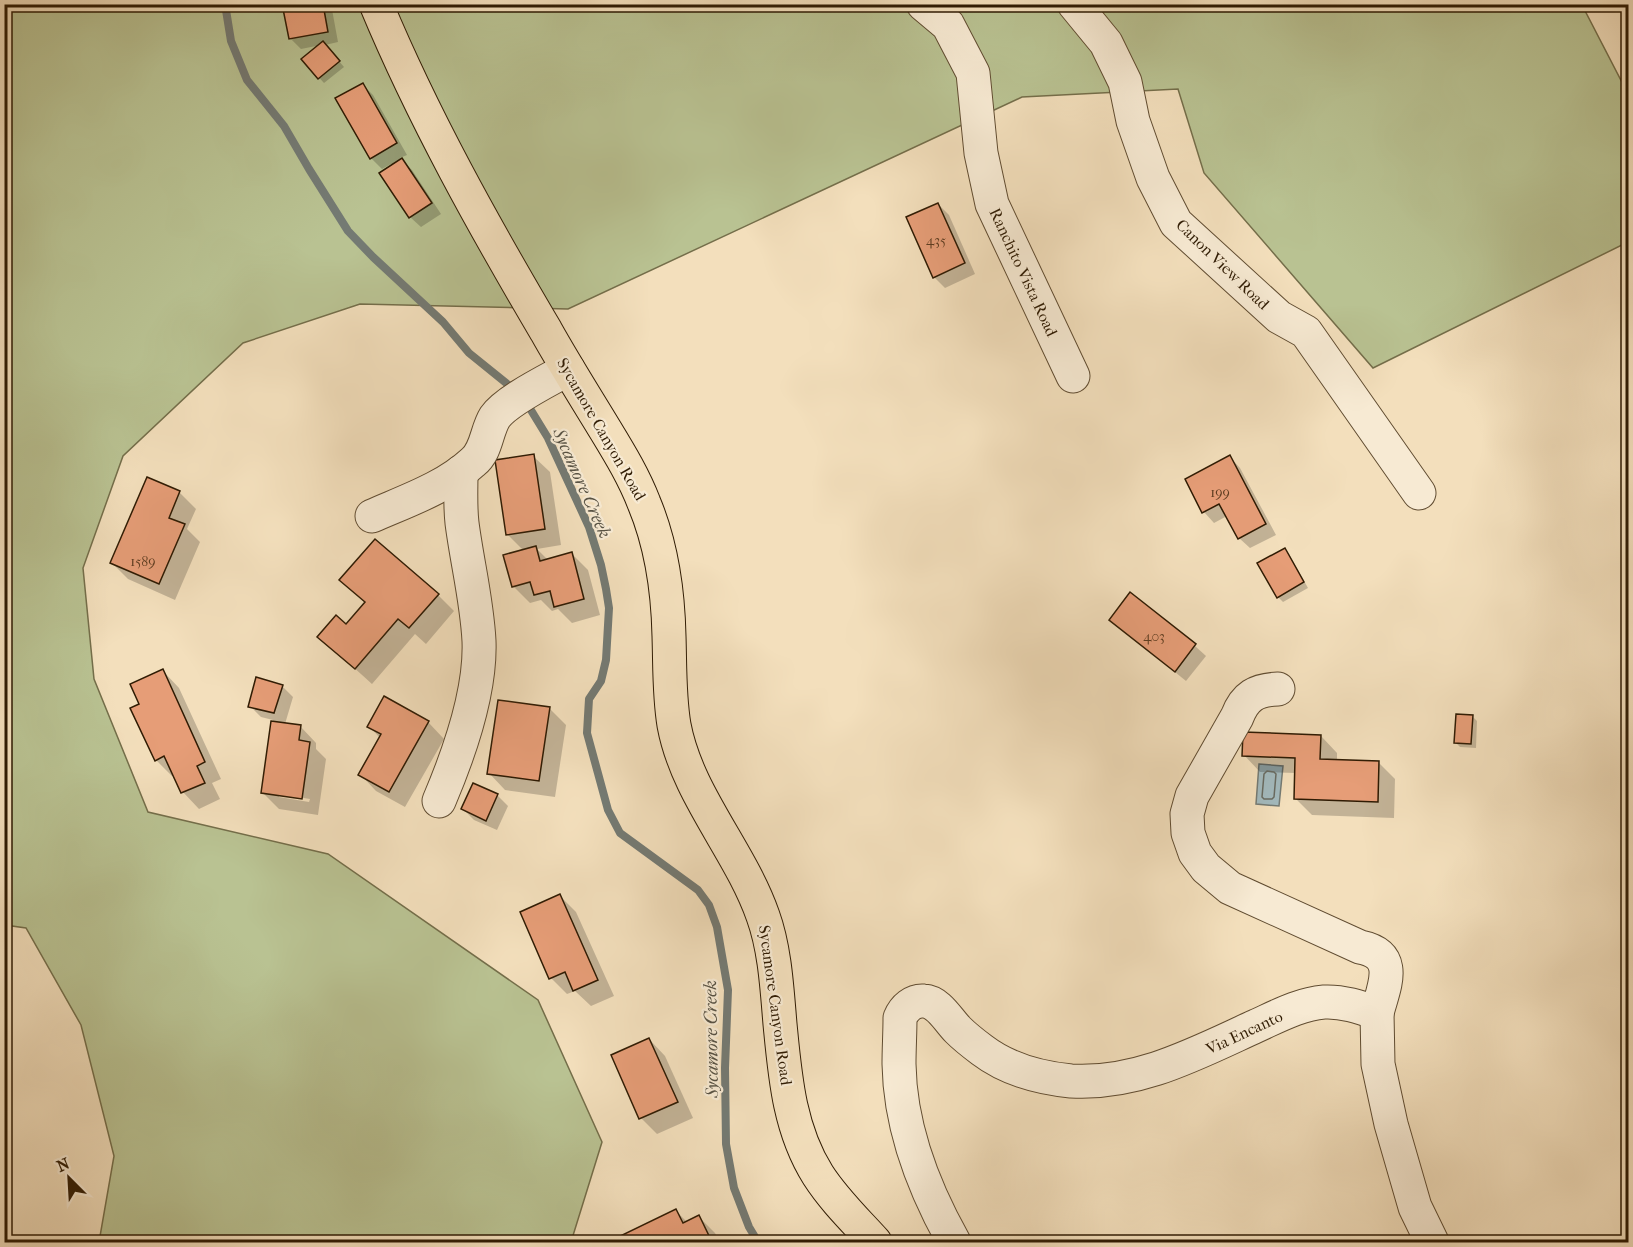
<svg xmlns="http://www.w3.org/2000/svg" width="1633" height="1247" font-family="'IM FELL French Canon',serif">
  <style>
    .green { fill: #b9c292; stroke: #746e4a; stroke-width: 1.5 }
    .water { fill: #a2b9bd; stroke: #747a73; stroke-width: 1.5 }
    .shadow { fill: #0003; fill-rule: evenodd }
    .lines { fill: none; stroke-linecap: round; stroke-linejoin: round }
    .shore { stroke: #686a60; stroke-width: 1.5 }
    .stream { stroke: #747a73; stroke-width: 8 }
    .building { fill: #e69d77; stroke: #2f1b03; stroke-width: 1.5 }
    .minor-casing { stroke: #604c31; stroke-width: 35 }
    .major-casing { stroke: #2f1b03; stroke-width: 35 }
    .minor { stroke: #f7ead3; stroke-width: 33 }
    .major { stroke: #f3dfbc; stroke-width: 33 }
    .labels { text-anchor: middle; stroke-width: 4.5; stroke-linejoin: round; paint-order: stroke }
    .number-label { font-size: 14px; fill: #5d3c20 }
    .street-label { font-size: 16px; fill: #2f1b03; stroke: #f7ead3 }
    .water-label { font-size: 18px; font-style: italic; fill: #575244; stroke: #f7ead3 }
  </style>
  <rect width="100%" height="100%" fill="#f3dfbc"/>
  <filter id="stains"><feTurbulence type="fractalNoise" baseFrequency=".00333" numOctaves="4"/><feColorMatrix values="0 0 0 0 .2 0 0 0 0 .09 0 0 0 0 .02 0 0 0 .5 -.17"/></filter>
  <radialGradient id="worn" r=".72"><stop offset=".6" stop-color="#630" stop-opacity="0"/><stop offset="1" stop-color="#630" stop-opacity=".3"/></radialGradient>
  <polygon class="green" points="5,5 1582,5 1628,94 1628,242 1373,368 1204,173 1178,89 1022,97 568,309 360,304 243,343 123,456 83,568 94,679 148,812 328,854 538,1000 602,1142 571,1242 99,1242 114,1156 81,1025 26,928 5,925"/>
  <polygon class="water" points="1259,764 1283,766 1279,806 1256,804"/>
  <g class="shadow">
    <polygon points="284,4 331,4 338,42 325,45 344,67 324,83 303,60 321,45 301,49 290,38"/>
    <polygon points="362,84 373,95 407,155 400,158 412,170 441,214 421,227 410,217 391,164 382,169 371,158"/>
    <polygon points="938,204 949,215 975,274 945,288 934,277"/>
    <polygon points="533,456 550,472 561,545 537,549 548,560 572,554 588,570 600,615 572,623 558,609 552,611 541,600 530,603 513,586 524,551 508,535 497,462"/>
    <polygon points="1230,457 1240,468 1276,535 1250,548 1239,538 1227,516 1214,523 1204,512 1187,480"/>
    <polygon points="148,479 180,493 196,509 187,529 200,542 175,600 128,579 112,563"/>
    <polygon points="1284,550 1289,554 1308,588 1283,602 1278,597"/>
    <polygon points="341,580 438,595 454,611 426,644 415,634 372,684 319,636 346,626 365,603"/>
    <polygon points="1131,595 1195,646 1206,656 1186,681 1111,620"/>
    <polygon points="163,671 179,688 221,779 212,783 220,799 199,809 183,792 175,775 172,776 156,760"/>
    <path d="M282,686L293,697L285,724L300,726L316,743V749L326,759L318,815L279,809L262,792L273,720L261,717L250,706ZM279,794L310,799L309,802L279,797Z"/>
    <polygon points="549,708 566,725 555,797 505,790 489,773"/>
    <polygon points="1472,716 1477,721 1476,748 1460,747 1455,742"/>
    <polygon points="428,722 444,739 405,807 376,791 360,774 380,738 369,726"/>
    <polygon points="1321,736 1337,753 1337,761 1379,763 1395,779 1394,818 1312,815 1295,798 1296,773 1260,772 1244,755"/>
    <polygon points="497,795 508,806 497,830 474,820 463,809"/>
    <polygon points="560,896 576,912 614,996 591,1006 575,991 567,994 551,978"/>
    <polygon points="649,1039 665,1056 693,1118 657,1134 641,1118"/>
    <polygon points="676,1211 687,1222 699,1217 715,1233 720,1242 620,1242 618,1238"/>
  </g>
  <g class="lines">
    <polygon class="shore" points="1267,771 1274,772 1276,774 1274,797 1272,799 1264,799 1262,797 1264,774"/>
    <g class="stream">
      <polyline points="225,4 231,41 247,80 284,126 309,169 348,231 373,257 443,322 469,353 516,391"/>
      <polyline points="526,402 548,438 589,527 601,565 606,589 609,608 606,660 601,681 589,699 587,733 608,810 620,833 698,890 709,905 717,927 728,990 725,1068 726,1144 734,1188 749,1227 758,1242"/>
    </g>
  </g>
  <g class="building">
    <polygon points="282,4 323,4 328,32 289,39"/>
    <polygon points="323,41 340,61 318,79 301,59"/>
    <polygon points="363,83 397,143 370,159 335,98"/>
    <polygon points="402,158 432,203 409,218 379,173"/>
    <polygon points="938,203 965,263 933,278 906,217"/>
    <polygon points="534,454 545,529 506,535 495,460"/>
    <polygon points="1230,455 1266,524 1238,539 1219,504 1202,513 1185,479"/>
    <polygon points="147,477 180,491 169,518 185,524 159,584 110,563"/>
    <polygon points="375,539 439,594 409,628 398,619 355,669 317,637 336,615 346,624 365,602 339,580"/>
    <polygon points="536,546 540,561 572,552 584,599 554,607 550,591 534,595 530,582 512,587 503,555"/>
    <polygon points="1285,548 1304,582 1277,598 1257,563"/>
    <polygon points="1130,592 1196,644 1175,672 1109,620"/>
    <polygon points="163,669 205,762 197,766 205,783 181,793 164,756 155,761 130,708 139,704 130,684"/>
    <polygon points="256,677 283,685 274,713 248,707"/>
    <polygon points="384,696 429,721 389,792 358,775 381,734 367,727"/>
    <polygon points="498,700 550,707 539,781 487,774"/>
    <polygon points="1456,714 1473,715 1471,744 1454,743"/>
    <polygon points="271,721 301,725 299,740 310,742 302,799 261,793"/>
    <polygon points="1243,732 1321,735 1320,759 1379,761 1378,802 1294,799 1295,758 1242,756"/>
    <polygon points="473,783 498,794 486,821 461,809"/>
    <polygon points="560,894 598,980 573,991 565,972 549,979 520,912"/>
    <polygon points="649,1038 678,1102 639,1119 611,1055"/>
    <polygon points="676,1209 683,1223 699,1215 712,1242 618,1242 616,1238"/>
  </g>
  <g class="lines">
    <defs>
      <g id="minor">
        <polyline points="923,4 948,25 973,73 981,153 992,204 1073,376"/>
        <polyline points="1074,4 1106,43 1125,82 1133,121 1153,178 1176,223 1279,317 1306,332 1419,493"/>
        <path d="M372,516C406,501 445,488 473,462C487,451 486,431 495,417C507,400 549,380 568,369"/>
        <path d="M439,801C459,754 481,692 479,641C477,601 467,562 462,523C460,506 461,489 461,472"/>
        <polyline points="1377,1013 1378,1064 1391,1124 1415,1207 1432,1242"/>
        <path d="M954,1242C923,1187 900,1128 899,1064C899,1049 900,1033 900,1018C904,1008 913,1000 924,1001C939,1002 948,1020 958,1030C965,1037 974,1044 982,1050C1007,1069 1040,1078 1071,1081C1138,1085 1197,1053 1256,1026C1278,1016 1300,1004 1324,1002C1342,1001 1360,1007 1377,1013C1384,986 1400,955 1360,947L1230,888L1206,868L1195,853L1188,833L1187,814L1192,796L1237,717C1245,696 1256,690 1278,689"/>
      </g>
      <path id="major" d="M376,4C423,117 484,226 546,331C565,365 586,398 606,431C620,454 634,477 644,503C662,546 668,590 669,636C670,666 669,695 674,725C687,795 740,850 763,916C775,949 777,989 780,1024C785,1076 789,1129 818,1175C834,1200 855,1220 875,1242"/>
    </defs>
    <use href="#minor" class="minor-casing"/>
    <use href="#major" class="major-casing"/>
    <use href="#minor" class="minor"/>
    <use href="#major" class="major"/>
  </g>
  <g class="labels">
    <g class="number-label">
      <text x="936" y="245">435</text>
      <text x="1220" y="497">199</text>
      <text x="143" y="566">1589</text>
      <text x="1154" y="641">403</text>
    </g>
    <g class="street-label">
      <text transform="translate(1223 264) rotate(44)" y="6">Canon View Road</text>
      <text transform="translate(1024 272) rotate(65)" y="6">Ranchito Vista Road</text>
      <text transform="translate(602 429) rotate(60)" y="6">Sycamore Canyon Road</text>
      <text transform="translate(776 1005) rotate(82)" y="6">Sycamore Canyon Road</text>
      <text transform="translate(1244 1032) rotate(-25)" y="6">Via Encanto</text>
    </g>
    <g class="water-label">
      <text transform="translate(582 483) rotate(66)" y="6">Sycamore Creek</text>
      <text transform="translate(711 1039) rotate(-91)" y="6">Sycamore Creek</text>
    </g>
  </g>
  <rect width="1633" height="1247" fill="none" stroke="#f3dfbc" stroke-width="24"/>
  <rect x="6" y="6" width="1621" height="1235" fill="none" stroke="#2f1b03" stroke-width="3"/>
  <rect x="12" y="12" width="1609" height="1223" fill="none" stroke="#2f1b03" stroke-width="1.5"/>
  <g transform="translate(69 1178) rotate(336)" stroke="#f7ead3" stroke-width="4.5" paint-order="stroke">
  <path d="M0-4.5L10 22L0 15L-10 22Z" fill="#2f1b03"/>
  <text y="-9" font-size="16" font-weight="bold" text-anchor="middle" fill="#2f1b03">N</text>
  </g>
  <rect width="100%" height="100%" filter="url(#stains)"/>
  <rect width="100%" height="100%" fill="url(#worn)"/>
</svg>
